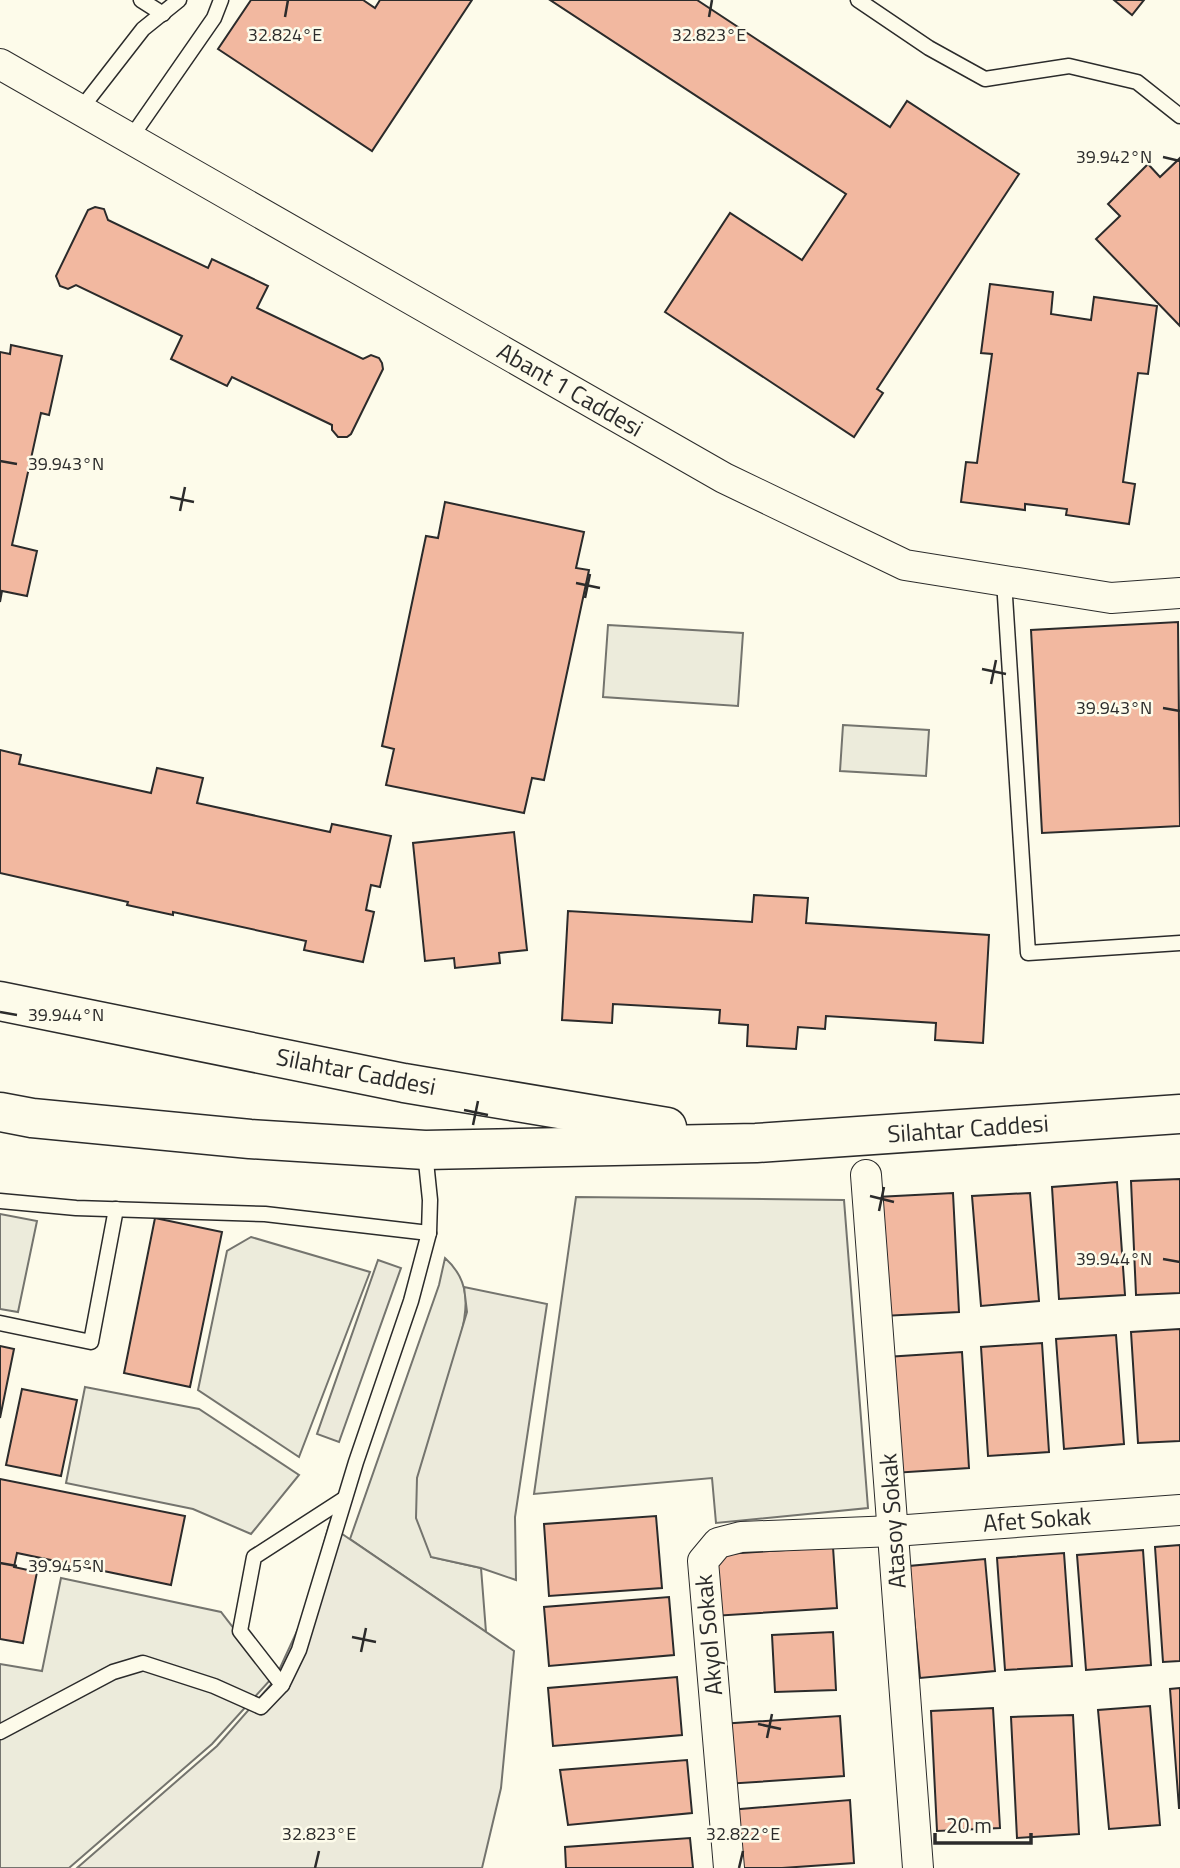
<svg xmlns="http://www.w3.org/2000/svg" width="1180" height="1868" font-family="'Titillium Web',sans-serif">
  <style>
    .green { fill: #ecebdb; stroke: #74746e; stroke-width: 2 }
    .parking { fill: #eceadb; stroke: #74746e; stroke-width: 2 }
    .building { fill: #f2b8a0; stroke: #2b2b2b; stroke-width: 2 }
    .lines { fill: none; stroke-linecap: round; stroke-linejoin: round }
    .service-casing { stroke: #2b2b2b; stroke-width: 17 }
    .minor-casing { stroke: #2b2b2b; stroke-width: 32 }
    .secondary-casing { stroke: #2b2b2b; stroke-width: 41 }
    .service { stroke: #fdfbea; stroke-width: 14 }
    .minor { stroke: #fdfbea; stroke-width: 30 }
    .secondary { stroke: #fdfbea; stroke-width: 38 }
    .ticks { fill: none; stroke: #2b2b2b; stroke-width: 2.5 }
    .labels { text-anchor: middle; stroke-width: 5; stroke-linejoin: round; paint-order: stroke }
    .street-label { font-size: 24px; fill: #2b2b2b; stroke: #fdfbea }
    .ticks-label { font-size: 18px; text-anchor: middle; fill: #2b2b2b; stroke: #fdfbea; stroke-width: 5; stroke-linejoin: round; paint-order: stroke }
  </style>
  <rect width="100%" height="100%" fill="#fdfbea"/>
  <g class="green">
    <polygon points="608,625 743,633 738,706 603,697"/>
    <polygon points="843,725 929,730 926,776 840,771"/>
    <polygon points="576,1197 844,1200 868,1508 716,1523 712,1478 534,1494"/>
    <polygon points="0,1214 37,1221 18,1312 0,1309"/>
    <polygon points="251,1237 370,1272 299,1457 198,1390 227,1251"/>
    <path d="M445,1258C471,1281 468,1308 460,1339L431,1557L481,1568L486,1632L350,1539L439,1285Z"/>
    <polygon points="85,1387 199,1409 299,1475 251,1534 193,1509 66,1483"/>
    <polygon points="61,1578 221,1612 272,1678 212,1744 69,1868 0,1868 0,1664 42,1671"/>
  </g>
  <g class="parking">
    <polygon points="378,1260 401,1268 339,1442 317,1434"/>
    <polygon points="464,1287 547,1304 515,1517 516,1580 481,1568 431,1557 416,1518 417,1478 467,1312"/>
    <polygon points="329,1525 514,1651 501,1788 482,1868 77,1868 217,1746 274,1681 304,1616"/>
  </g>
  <g class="building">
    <polygon points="251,0 363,0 375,8 380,0 472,0 372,151 218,49"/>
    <polygon points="550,0 697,0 890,127 907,101 1019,174 877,389 883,393 854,437 665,312 730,213 802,260 846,194"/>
    <polygon points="1114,0 1144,0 1132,15"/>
    <polygon points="1180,158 1180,326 1096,239 1120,216 1108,204 1148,164 1160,177"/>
    <polygon points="95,207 104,209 108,220 208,268 212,259 268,286 257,308 363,359 371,355 379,358 382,363 383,369 351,434 347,437 338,437 332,430 332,425 232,377 227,386 171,359 182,336 76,285 68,289 60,286 56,276 88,210"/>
    <polygon points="990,284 1053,292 1051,314 1091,320 1094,297 1157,306 1148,374 1138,373 1123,482 1135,484 1129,524 1066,515 1067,509 1025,504 1025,510 961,502 966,462 977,463 992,354 981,353"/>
    <polygon points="11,345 62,356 49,415 41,413 12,545 37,551 27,596 2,591 0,602 0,352 10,354"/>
    <polygon points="445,502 584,532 576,568 589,570 544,780 532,778 524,813 386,785 394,749 382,746 426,536 438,538"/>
    <polygon points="1178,622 1180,826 1042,833 1031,630"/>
    <polygon points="0,750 21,755 19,764 151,793 157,768 203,778 197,803 330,832 332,824 391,836 380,887 371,885 366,910 374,912 363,962 304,950 306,941 173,912 173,915 127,905 128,902 0,873"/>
    <polygon points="514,832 527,950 499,953 500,963 455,968 454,958 425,961 413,843"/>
    <polygon points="754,895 808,898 806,923 989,935 983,1043 935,1040 936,1023 826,1016 825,1029 798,1027 796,1049 747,1046 748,1025 719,1023 720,1010 613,1004 612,1023 562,1020 568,911 752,922"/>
    <polygon points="1180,1179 1180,1293 1136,1295 1131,1181"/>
    <polygon points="1117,1182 1125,1295 1059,1299 1052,1187"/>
    <polygon points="953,1193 959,1312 883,1316 877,1197"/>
    <polygon points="1030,1193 1039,1301 981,1306 972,1196"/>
    <polygon points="155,1218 222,1232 190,1387 124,1373"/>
    <polygon points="1180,1329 1180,1441 1138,1443 1131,1332"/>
    <polygon points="1116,1335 1124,1444 1064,1449 1056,1339"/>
    <polygon points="1042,1343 1049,1452 988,1456 981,1347"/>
    <polygon points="0,1346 14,1349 0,1418"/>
    <polygon points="962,1352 969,1468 893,1473 886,1357"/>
    <polygon points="22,1389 77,1400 61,1476 6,1465"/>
    <polygon points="0,1479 185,1516 171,1585 17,1553 14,1567 37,1572 23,1643 0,1639"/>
    <polygon points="656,1516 662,1588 549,1596 544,1524"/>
    <polygon points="1180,1545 1180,1661 1163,1662 1155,1547"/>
    <polygon points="833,1547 837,1608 713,1616 709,1555"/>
    <polygon points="1143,1550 1151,1665 1086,1670 1077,1555"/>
    <polygon points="1064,1553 1072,1666 1005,1670 997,1558"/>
    <polygon points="985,1559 995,1671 920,1678 909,1566"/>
    <polygon points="669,1597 674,1655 549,1666 544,1607"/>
    <polygon points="833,1632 836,1690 775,1692 772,1635"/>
    <polygon points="677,1677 682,1735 553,1746 548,1688"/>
    <polygon points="1180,1688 1180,1808 1179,1808 1170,1689"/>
    <polygon points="1150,1706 1160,1825 1109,1829 1098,1710"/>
    <polygon points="993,1708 1000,1828 937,1831 931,1711"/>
    <polygon points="1073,1715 1079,1834 1017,1838 1011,1717"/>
    <polygon points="840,1716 844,1776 725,1784 720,1724"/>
    <polygon points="687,1760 692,1813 568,1825 560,1770"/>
    <polygon points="850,1800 854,1863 782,1868 733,1868 729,1810"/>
    <polygon points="690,1838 693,1868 566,1868 565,1847"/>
  </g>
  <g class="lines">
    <defs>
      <g id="service">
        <polyline points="141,0 163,14"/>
        <polyline points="858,0 929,48 985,79 1069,66 1137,82 1180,116"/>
        <polyline points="80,110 143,29 179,0"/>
        <polyline points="130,139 214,18 221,0"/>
        <polyline points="1004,581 1028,953 1180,943"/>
        <polyline points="0,1201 76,1208 265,1214 429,1233"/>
        <polyline points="0,1323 91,1342 116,1209"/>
        <polyline points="282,1685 240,1631 254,1557 344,1499"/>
        <polyline points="0,1732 113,1672 143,1663 214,1686 261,1707 282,1685 299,1650 356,1462 411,1301 429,1233 430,1200 425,1152"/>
      </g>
      <g id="minor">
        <polyline points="0,64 724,478 905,565 1111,598 1180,593"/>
        <polyline points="866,1175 918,1868"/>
        <polyline points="729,1868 703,1561 718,1543 741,1537 894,1531 1180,1510"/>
      </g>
      <g id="secondary">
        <polyline points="0,1001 404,1083 667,1127"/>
        <polyline points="0,1112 32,1118 250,1139 425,1150 756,1143 1180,1114"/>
      </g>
    </defs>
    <use href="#service" class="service-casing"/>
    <use href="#minor" class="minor-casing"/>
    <use href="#secondary" class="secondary-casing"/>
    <use href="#service" class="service"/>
    <use href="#minor" class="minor"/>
    <use href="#secondary" class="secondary"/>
  </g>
  <path class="ticks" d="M285,17L288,0M709,17L712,0M1163,157L1180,161M0,461L17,464M170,497L194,502M180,511L185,487M576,583L600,588M585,598L590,574M982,669L1006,674M991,684L996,660M1163,708L1180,711M0,1012L17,1015M464,1110L488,1115M473,1125L478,1101M870,1196L894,1202M879,1211L884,1187M1163,1259L1180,1262M0,1563L17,1566M352,1637L376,1642M361,1652L366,1628M758,1724L781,1729M767,1738L772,1714M315,1868L319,1851M739,1868L743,1851"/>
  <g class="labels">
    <g class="street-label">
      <text transform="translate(570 390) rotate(30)" y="8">Abant 1 Caddesi</text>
      <text transform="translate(356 1072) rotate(11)" y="8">Silahtar Caddesi</text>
      <text transform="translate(968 1129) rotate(-4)" y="8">Silahtar Caddesi</text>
      <text transform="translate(1037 1520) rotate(-4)" y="8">Afet Sokak</text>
      <text transform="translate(893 1521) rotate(-94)" y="8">Atasoy Sokak</text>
      <text transform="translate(709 1635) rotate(-95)" y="8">Akyol Sokak</text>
    </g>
  </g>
  <g class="ticks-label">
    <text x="285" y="41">32.824°E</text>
    <text x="709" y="41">32.823°E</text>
    <text x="1114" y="163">39.942°N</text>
    <text x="66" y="470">39.943°N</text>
    <text x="1114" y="714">39.943°N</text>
    <text x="66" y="1021">39.944°N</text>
    <text x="1114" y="1265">39.944°N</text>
    <text x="66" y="1572">39.945°N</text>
    <text x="319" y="1840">32.823°E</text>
    <text x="743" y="1840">32.822°E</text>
  </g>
  <path d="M935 1833v10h96v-10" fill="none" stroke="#2b2b2b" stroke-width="3.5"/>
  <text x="946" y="1833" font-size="21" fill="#2b2b2b" stroke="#fdfbea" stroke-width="5" paint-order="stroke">20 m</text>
</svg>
